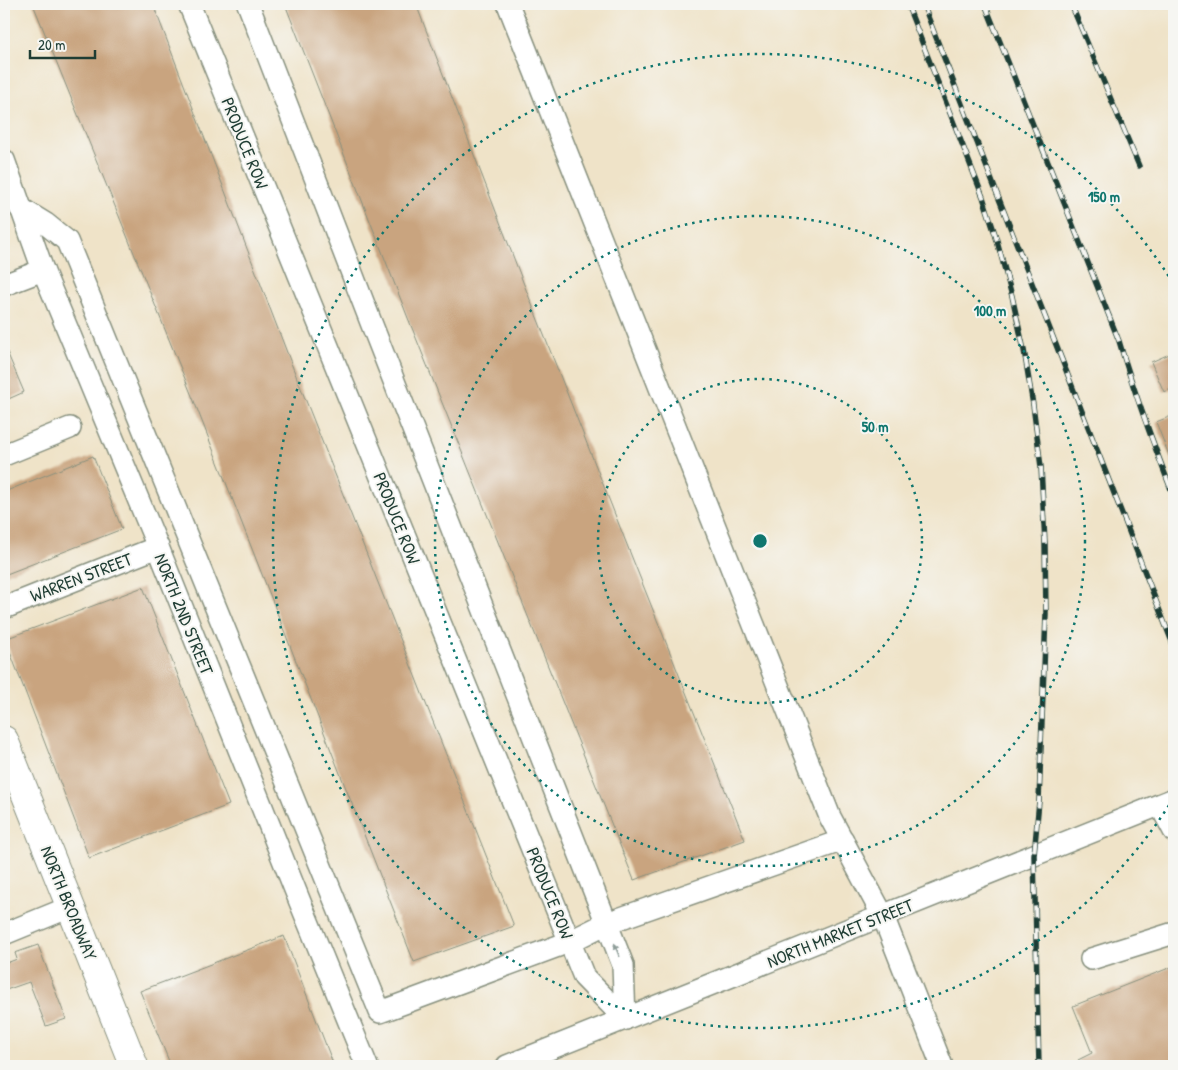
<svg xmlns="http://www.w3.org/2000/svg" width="1178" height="1070" font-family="'Patrick Hand',sans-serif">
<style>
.building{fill:#c9a47f}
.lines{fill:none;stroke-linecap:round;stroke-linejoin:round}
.minor-casing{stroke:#87907e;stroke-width:24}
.major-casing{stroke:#87907e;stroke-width:30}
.minor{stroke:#fff;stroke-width:21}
.major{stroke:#fff;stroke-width:28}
.rail-casing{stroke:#1f3d34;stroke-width:5.5}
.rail{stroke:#f6f6f2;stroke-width:4;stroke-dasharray:11;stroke-linecap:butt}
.oneway{fill:#8f9e9a}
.ring{fill:none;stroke:#0f766e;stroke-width:2.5;stroke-dasharray:2.5 5}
.labels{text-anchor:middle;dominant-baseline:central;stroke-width:4;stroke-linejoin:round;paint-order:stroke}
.street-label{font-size:18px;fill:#1f3d34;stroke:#f6f6f2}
.centre{fill:#0f766e;stroke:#f6f6f2;stroke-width:2.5}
.ring-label{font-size:15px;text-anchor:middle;font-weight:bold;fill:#0f766e;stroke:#f6f6f2;stroke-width:4;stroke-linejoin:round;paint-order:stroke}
</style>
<rect width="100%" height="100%" fill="#f6f6f2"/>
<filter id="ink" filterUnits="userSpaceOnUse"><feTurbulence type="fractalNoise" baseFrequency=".02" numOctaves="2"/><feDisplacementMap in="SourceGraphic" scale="10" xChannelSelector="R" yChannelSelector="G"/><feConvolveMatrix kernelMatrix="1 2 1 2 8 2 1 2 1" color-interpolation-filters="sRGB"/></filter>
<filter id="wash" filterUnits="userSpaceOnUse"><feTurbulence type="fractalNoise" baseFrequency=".0096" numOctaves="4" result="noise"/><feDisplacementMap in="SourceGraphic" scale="20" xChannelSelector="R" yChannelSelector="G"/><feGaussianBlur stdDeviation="1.12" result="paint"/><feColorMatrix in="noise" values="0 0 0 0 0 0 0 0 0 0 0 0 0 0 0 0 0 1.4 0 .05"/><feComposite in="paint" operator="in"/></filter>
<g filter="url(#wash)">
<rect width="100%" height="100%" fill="#efe3c8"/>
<g id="blocks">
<!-- building -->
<g class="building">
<polygon points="33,4 153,4 291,363 514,926 414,962 194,401"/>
<polygon points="285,4 416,4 523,282 633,560 745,840 634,880 408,318"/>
<polygon points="4,345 24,392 4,401"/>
<polygon points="1174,352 1174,388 1164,392 1151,362"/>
<polygon points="1174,415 1174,468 1156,422"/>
<polygon points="93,456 122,529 4,575 4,492"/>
<polygon points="143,587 229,805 89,858 5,639"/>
<polygon points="284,936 334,1066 171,1066 140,991"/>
<polygon points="38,945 66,1019 46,1026 29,982 6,990 4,984 4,964 17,959 15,953"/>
<polygon points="1174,966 1174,1066 1080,1066 1078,1060 1092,1053 1073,1006"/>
</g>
</g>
</g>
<g filter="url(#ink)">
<use href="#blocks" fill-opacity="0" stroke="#87907e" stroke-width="1"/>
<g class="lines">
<defs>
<g id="minor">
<polyline points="189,4 584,977 625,1019"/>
<polyline points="248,4 372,325 623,965 625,1019"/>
<polyline points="508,4 830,817 883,916 942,1066"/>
<polyline points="4,160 43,270 158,547 300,902 367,1066"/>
<polyline points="20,208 46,224 67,241 380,1012 569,942 607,923 843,840"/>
<polyline points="4,285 43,270"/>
<polyline points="4,455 70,428"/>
<polyline points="4,608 158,547"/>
<polyline points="1160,805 1174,831"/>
<polyline points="4,934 70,907"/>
<polyline points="1091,959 1174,933"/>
<polyline points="507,1066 1174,799"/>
</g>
<polyline id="major" points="4,740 134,1066"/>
</defs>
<!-- minor casing -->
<use href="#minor" class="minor-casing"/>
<!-- major casing -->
<use href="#major" class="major-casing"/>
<!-- minor -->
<use href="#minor" class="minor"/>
<!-- major -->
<use href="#major" class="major"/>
<defs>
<g id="rail">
<polyline points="907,4 983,197 996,237 1012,296 1024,350 1033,405 1041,467 1045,543 1046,614 1039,801 1034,855 1039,1066"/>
<polyline points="923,4 1174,647"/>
<path d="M985,4l134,337c16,54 35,105 55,156"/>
<polyline points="1071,4 1139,166"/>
</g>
</defs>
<!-- rail casing -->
<use href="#rail" class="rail-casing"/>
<!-- rail -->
<use href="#rail" class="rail"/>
</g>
<!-- one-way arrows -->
<defs><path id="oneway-solid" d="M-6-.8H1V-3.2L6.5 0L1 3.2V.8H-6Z" transform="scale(1.25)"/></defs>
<use class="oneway" href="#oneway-solid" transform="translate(617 950) rotate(-111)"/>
</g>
<!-- distance rings -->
<g class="ring">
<circle cx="760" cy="541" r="162"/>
<circle cx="760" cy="541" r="325"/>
<path d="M1173 799A487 487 0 1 1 1173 283"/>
</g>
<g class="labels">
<!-- street labels -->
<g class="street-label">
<text transform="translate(245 143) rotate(68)">PRODUCE ROW</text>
<text transform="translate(397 518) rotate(68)">PRODUCE ROW</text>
<text transform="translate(81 577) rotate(-21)">WARREN STREET</text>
<text transform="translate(184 614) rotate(68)">NORTH 2ND STREET</text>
<text transform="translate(550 893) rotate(68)">PRODUCE ROW</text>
<text transform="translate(69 903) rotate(68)">NORTH BROADWAY</text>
<text transform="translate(840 933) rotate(-22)">NORTH MARKET STREET</text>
</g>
</g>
<circle cx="760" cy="541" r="8" class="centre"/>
<g class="ring-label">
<text x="1104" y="202">150 m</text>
<text x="990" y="316">100 m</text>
<text x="875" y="432">50 m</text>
</g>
<!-- margin -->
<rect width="1178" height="1070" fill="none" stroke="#f6f6f2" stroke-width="20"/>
<!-- scale -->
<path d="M30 50v8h65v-8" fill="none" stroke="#1f3d34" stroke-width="2.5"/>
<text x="38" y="50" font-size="15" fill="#1f3d34" stroke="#f6f6f2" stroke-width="4" paint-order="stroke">20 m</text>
</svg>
